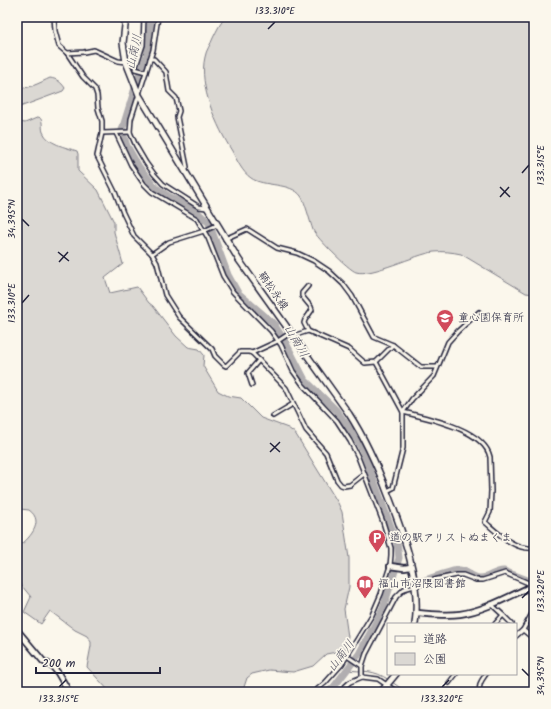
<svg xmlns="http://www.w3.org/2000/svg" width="551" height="709" font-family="Kalam,'Klee One',sans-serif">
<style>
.green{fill:#dbd8d3;stroke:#7e7d87}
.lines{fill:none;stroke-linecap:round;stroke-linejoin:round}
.stream{stroke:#787681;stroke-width:1}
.river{stroke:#b1aeb0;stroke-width:7}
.street-casing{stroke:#22223b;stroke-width:6}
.secondary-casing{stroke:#22223b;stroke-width:8}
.primary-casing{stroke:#22223b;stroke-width:8}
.street{stroke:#fbf7ec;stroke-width:3}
.secondary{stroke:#fbf7ec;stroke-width:4.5}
.primary{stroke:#fbf7ec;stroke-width:5}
.ticks{fill:none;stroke:#22223b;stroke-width:1.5}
.labels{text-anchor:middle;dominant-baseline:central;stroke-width:3.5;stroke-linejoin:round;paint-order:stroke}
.street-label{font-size:11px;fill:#22223b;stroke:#fbf7ec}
.poi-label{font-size:11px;fill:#22223b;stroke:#fbf7ec;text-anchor:start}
.water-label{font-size:12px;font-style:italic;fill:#545364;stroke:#fbf7ec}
.neatline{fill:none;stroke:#22223b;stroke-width:1.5}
.ticks-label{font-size:10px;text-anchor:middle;fill:#22223b}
</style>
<rect width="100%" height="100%" fill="#fbf7ec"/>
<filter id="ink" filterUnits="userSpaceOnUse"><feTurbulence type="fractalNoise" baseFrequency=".025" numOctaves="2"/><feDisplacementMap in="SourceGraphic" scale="8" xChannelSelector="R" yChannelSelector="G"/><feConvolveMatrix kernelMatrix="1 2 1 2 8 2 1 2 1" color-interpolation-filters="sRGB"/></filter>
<g filter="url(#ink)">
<!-- green -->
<g class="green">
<path d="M226,17h40l23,3 10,-3h235v277l-8,-1 -65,-39c-9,-2 -18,-3 -27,-2 -18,2 -63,25 -78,20 -7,-2 -40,-35 -43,-42 -3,-8 -8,-29 -12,-34 -10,-14 -38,-9 -50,-18 -9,-6 -14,-18 -19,-27 -15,-24 -34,-65 -27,-94 1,-7 6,-13 8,-19 4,-8 7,-15 13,-21z"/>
<path d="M50,78c7,1 11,4 15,10l-2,3 -46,17v-21c9,4 24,-5 33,-9z"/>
<path d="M39,117c5,4 2,9 4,15 5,12 22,15 34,19l1,3v17l20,19 16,32v10l9,32 -18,14 5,15 27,-6 12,16 4,3 23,30 12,11 11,2 5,6 -1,11 15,25 10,5 13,2 20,20 27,10 7,5 43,70 4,9 7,46v29l-5,22 4,28 -3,12 -3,2 -16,3 -13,12 -20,6 -24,-2 -17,4 -5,4 -4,12 -3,2h-130l-23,-25 4,-21v-4l-4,-6 -12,-6 -25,-19 -9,13 -17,-12 7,-15 -14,-17v-32c11,-8 29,-26 12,-38l-9,-1 -3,4v-395l2,4 6,1z"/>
</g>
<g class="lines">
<!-- stream -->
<g class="stream">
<path d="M346,670c18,2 27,-1 43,10"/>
<polyline points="392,682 406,692"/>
</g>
<!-- river -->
<g class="river">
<polyline points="151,17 147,55 138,78 122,130 127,146 139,167 156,188 171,198 195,210 209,223 228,275 238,293 274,324 286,343 305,380 336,410 356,438 362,449 397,543 399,558 383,609 359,654 333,688 327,692"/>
<path d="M422,581c6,-2 33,-12 38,-11 8,1 12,8 21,8 8,0 15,-8 23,-7l26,10 4,-1"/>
</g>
<defs>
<g id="street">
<polyline points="54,17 55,31 59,46 67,53 83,77 95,89 97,95 98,108 102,121 102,133 97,156 115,192 123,213 134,236 152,254 157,263 165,295 179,317 212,349 215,356 224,365 226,366 240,352 249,352 252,353 278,341 290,333"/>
<polyline points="144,17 143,45 135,69 146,72"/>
<polyline points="158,17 153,50 131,119 130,132 136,146 146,163 154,174 163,184 199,207 207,208"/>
<polyline points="67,53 84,52 94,50 118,61 126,62"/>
<polyline points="150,59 154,59 166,72 169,91 176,98 179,111 177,117 187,167 185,171"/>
<polyline points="102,133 130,132"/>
<polyline points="116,133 131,165 144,184 152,192 197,219 208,238 223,276 233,292 271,331 281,345 293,371 303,385 337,421 350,441 358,457 383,522 391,548 391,555 390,566 381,594 372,615 342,664 325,683 314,692"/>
<polyline points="225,239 247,229 277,248 297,253 314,261 329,271 343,284 352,296 374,337 393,345 421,367 437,367"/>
<polyline points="152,254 169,242 204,231 217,225"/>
<path d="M479,312l-21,19 -10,11 -14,34 -22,23 -9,13c24,6 81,17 87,45l1,34 -1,21 -5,10c14,12 29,28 49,26"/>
<polyline points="308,331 304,323 305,320 312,310 311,307 302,296 302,293 308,286"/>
<polyline points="293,336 308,331 349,349 365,363 376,362 393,345"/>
<polyline points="252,353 286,388 306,430 326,453 337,480 341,485 344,486 350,485 364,474"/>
<polyline points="376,362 403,412 403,448 393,488 387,491"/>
<polyline points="252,385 248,373 259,360"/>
<polyline points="273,416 293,404"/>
<polyline points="491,604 503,615"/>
<polyline points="495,624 503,615 512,624"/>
<polyline points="523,630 534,639"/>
<polyline points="516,636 523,630 534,610"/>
<polyline points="347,656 362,666"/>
<polyline points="362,677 378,679 397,692"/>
<polyline points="449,683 456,674"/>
<polyline points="260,692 275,691 277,692"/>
<polyline points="339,692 350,682 362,677 362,666 366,654 396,597 404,589 438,579 457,575 463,575 476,580 483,580 505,573 533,585"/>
<path d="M480,692c-2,-8 2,-12 6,-18"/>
</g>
<g id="secondary">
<polyline points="390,566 404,568 411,567"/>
<path d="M417,613c14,1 29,3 43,1 24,-3 52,-19 74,-29"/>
<polyline points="17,630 43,661 53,667 58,673 69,692"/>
</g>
<g id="primary">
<path d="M126,17l-3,26 3,19 13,33 100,165 110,154c17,26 29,54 40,83 15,39 32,84 26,127"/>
<polyline points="381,692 396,674"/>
</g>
</defs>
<!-- street casing -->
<use href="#street" class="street-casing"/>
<!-- secondary casing -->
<use href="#secondary" class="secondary-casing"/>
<!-- primary casing -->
<use href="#primary" class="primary-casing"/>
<!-- street -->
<use href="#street" class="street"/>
<!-- secondary -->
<use href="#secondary" class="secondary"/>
<!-- primary -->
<use href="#primary" class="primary"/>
</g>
</g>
<!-- ticks -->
<path class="ticks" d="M268,29l7,-7M522,173l7,-8M500,187l10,10M500,197l9,-10M22,219l7,7M58,252l11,9M59,262l9,-10M22,303l7,-8M270,443l10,9M270,452l10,-10M522,598l7,-7M522,669l7,7M59,687l7,-7M442,687l7,-7"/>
<!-- icons -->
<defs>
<symbol id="school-pin" viewBox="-11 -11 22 30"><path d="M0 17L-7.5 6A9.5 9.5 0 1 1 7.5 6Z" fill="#d1495b" stroke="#fbf7ec"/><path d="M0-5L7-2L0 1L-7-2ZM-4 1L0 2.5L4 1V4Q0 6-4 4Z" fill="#fff"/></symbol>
<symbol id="parking-pin" viewBox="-11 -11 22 30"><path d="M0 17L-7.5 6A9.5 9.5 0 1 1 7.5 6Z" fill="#d1495b" stroke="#fbf7ec"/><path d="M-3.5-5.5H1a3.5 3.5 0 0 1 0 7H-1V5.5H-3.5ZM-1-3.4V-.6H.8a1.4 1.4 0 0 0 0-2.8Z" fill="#fff"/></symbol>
<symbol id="library-pin" viewBox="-11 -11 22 30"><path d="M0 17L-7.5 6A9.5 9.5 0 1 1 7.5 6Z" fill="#d1495b" stroke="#fbf7ec"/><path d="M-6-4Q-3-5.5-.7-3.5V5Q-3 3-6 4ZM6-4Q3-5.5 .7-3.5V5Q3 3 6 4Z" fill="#fff"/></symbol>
</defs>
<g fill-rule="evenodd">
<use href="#school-pin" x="435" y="308" width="20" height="27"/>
<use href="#parking-pin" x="367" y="528" width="20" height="27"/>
<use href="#library-pin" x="355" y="574" width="20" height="27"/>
</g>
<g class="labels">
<!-- street labels -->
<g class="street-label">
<text transform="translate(273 291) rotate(55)">鞆松永線</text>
</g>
<!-- poi labels -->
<g class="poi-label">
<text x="458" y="318">童心園保育所</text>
<text x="390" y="538">道の駅アリストぬまくま</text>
<text x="378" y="584">福山市沼隈図書館</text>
</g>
<!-- water labels -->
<g class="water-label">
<text transform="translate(134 52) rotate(-78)">山南川</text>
<text transform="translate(296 341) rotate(60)">山南川</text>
<text transform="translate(341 656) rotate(-53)">山南川</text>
</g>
</g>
<!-- margin -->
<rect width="551" height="709" fill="none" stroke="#fbf7ec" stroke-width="44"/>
<!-- legend -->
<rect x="387" y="623" width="130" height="52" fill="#fbf7ec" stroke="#a4a2a5"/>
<rect x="395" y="636" width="20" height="6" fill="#fbf7ec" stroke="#a4a2a5"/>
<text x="423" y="643" font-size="12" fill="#22223b">道路</text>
<rect x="395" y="653" width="20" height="12" fill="#dbd8d3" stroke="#a4a2a5"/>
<text x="423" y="663" font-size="12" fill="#22223b">公園</text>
<!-- scale -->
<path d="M36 667v6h124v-6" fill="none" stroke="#22223b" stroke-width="2"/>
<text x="42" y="667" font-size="12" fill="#22223b" stroke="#fbf7ec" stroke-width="3" paint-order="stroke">200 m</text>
<rect x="22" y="22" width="507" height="665" class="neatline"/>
<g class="ticks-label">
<text x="275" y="14">133.310°E</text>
<text transform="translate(540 165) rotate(-90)" y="4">133.315°E</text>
<text transform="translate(11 219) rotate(-90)" y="4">34.395°N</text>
<text transform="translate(11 303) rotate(-90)" y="4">133.310°E</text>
<text transform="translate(540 591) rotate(-90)" y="4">133.320°E</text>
<text transform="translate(540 676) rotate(-90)" y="4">34.395°N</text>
<text x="59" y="702">133.315°E</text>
<text x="442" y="702">133.320°E</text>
</g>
</svg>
